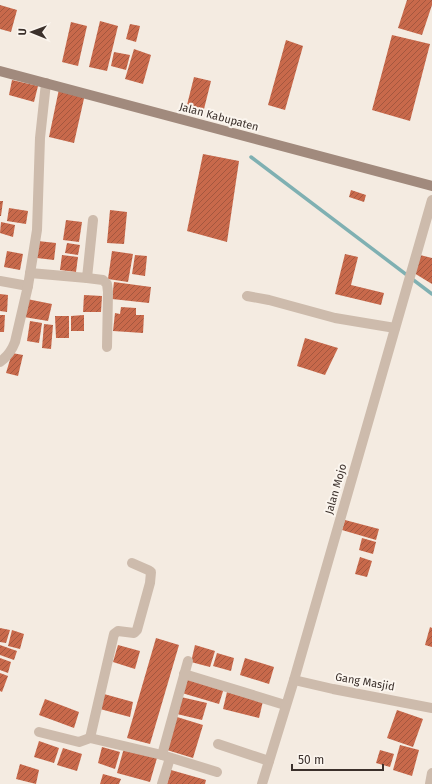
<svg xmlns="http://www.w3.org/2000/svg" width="432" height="784" font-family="'Fira Sans',sans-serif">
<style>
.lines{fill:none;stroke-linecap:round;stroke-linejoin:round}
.stream{stroke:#7fb0b2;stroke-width:3.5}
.building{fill:url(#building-hatch)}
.minor{stroke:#cdbbac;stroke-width:10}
.tertiary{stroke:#cdbbac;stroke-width:10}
.secondary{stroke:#a18a7d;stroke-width:10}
.labels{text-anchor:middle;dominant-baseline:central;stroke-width:4;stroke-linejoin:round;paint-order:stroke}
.street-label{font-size:11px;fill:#3b302b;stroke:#fbf5ee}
</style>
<defs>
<pattern id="building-hatch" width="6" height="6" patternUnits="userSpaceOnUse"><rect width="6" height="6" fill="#c8694b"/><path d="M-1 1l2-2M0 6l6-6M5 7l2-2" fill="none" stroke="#a4573f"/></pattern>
</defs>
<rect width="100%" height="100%" fill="#f4ebe1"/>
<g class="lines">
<!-- stream -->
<polyline class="stream" points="251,157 432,294"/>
</g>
<!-- building -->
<g class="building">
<polygon points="407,0 432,0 432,5 422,35 398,28"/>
<polygon points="0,5 17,10 11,32 0,29"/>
<polygon points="100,21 118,26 107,71 89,67"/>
<polygon points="71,22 87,26 78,66 62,62"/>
<polygon points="130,24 140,26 136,42 126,39"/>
<polygon points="392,35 430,44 410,121 372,110"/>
<polygon points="286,40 303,46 285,110 268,105"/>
<polygon points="134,49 151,55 143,84 125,79"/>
<polygon points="114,52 130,55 126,70 111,66"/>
<polygon points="194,77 211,81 204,109 187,105"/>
<polygon points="12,80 38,86 34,102 9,95"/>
<polygon points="59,89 85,94 74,143 49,137"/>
<polygon points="203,154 239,161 227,242 187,231"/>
<polygon points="351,190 366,195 364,202 349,197"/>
<polygon points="0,201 3,201 1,216 0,216"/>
<polygon points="9,208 28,211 26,224 7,221"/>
<polygon points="110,210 127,212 124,244 107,243"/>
<polygon points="66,220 82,222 79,242 63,240"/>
<polygon points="1,222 15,225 13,237 0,233"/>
<polygon points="38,241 56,243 54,260 37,258"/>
<polygon points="67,243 80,245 78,255 65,253"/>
<polygon points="7,251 23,254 20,270 4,267"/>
<polygon points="112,251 133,254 128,282 108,279"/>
<polygon points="345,254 358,257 351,285 384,293 381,305 335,294"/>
<polygon points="62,255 78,257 76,272 60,270"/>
<polygon points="135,255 147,256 145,276 132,274"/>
<polygon points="420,255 432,258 432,284 414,273"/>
<polygon points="114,282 151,287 149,303 112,299"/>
<polygon points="0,294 8,295 7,312 0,311"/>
<polygon points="84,295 102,296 101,312 83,312"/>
<polygon points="27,299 52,304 48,321 24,317"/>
<polygon points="121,307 136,308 136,315 144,315 143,333 113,331 115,313 120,314"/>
<polygon points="0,315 5,315 4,332 0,332"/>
<polygon points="84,315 84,331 71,331 71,316"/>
<polygon points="55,316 69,316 69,338 56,338"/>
<polygon points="30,321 42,323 39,343 27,341"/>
<polygon points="44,324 53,325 51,349 42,348"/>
<polygon points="305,338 338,348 325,375 297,366"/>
<polygon points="12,353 23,355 18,376 6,373"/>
<polygon points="345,520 379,529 376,540 342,530"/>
<polygon points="362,538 376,542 373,554 359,550"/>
<polygon points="360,557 372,561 367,577 355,574"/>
<polygon points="430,627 432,628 432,647 425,645"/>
<polygon points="0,628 10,630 6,643 0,642"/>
<polygon points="12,630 24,634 20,649 8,646"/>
<polygon points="156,638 179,645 150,744 127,738"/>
<polygon points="0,645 17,651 14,660 0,655"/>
<polygon points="118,645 140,651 135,669 113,662"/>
<polygon points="195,645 215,651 210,667 191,662"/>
<polygon points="217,653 234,658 231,671 213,666"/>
<polygon points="0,658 11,662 8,673 0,670"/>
<polygon points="245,658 274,667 269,684 240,675"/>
<polygon points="0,673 8,676 2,692 0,691"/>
<polygon points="187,677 224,688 219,704 182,693"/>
<polygon points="227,692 263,701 259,718 223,709"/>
<polygon points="104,694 133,702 130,717 100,709"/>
<polygon points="181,697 207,703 202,720 177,714"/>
<polygon points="45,699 79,712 74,728 39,715"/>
<polygon points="397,710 423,719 413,747 387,738"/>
<polygon points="177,717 203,725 193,758 167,750"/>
<polygon points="39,741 59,748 54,763 34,757"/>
<polygon points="400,745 419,750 412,776 393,770"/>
<polygon points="102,747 120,752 115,769 98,763"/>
<polygon points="63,748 82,754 77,771 57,765"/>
<polygon points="124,748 157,758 150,782 117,773"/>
<polygon points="380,750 394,754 390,767 376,763"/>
<polygon points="20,764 39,770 36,784 16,779"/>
<polygon points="171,770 206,780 205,784 167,784"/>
<polygon points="103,774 121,779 119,784 100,784"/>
</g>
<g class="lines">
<!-- minor -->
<g class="minor">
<polyline points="30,273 87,278 93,220"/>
<polyline points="87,278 103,280 107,284 108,292 107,347"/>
<polyline points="0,281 28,286"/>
<polyline points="247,296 269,300 335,318 395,328"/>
<path d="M0,362c7,-5 12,-12 15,-20l13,-56 9,-56 3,-92 6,-55"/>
<polyline points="184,674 285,705"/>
<polyline points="294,680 333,689 432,708"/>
<polyline points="39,732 79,742 90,738 162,755 217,772"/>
<polyline points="90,738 114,634 118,631 134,633 137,630 150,583 151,572 148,570 132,563"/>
<polyline points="218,744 269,761"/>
<polyline points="162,755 188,661"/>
<polyline points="162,784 170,758"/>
<polyline points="430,784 432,773"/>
</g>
<!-- tertiary -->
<polyline class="tertiary" points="262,784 294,680 432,200"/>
<!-- secondary -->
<polyline class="secondary" points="0,71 432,186"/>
</g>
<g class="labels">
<!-- street labels -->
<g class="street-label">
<text transform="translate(219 117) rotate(15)">Jalan Kabupaten</text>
<text transform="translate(336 489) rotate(-74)">Jalan Mojo</text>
<text transform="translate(365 682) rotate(10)">Gang Masjid</text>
</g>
</g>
<!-- north arrow -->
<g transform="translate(32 32) rotate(271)" stroke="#fbf5ee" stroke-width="3" paint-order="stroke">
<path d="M0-3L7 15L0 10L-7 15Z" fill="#3b302b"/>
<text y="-6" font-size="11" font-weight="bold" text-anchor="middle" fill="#3b302b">U</text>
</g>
<!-- scale -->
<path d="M292 764v6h91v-6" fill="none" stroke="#3b302b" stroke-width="2"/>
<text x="298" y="764" font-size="12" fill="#3b302b" stroke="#fbf5ee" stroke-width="3" paint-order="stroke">50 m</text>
</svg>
